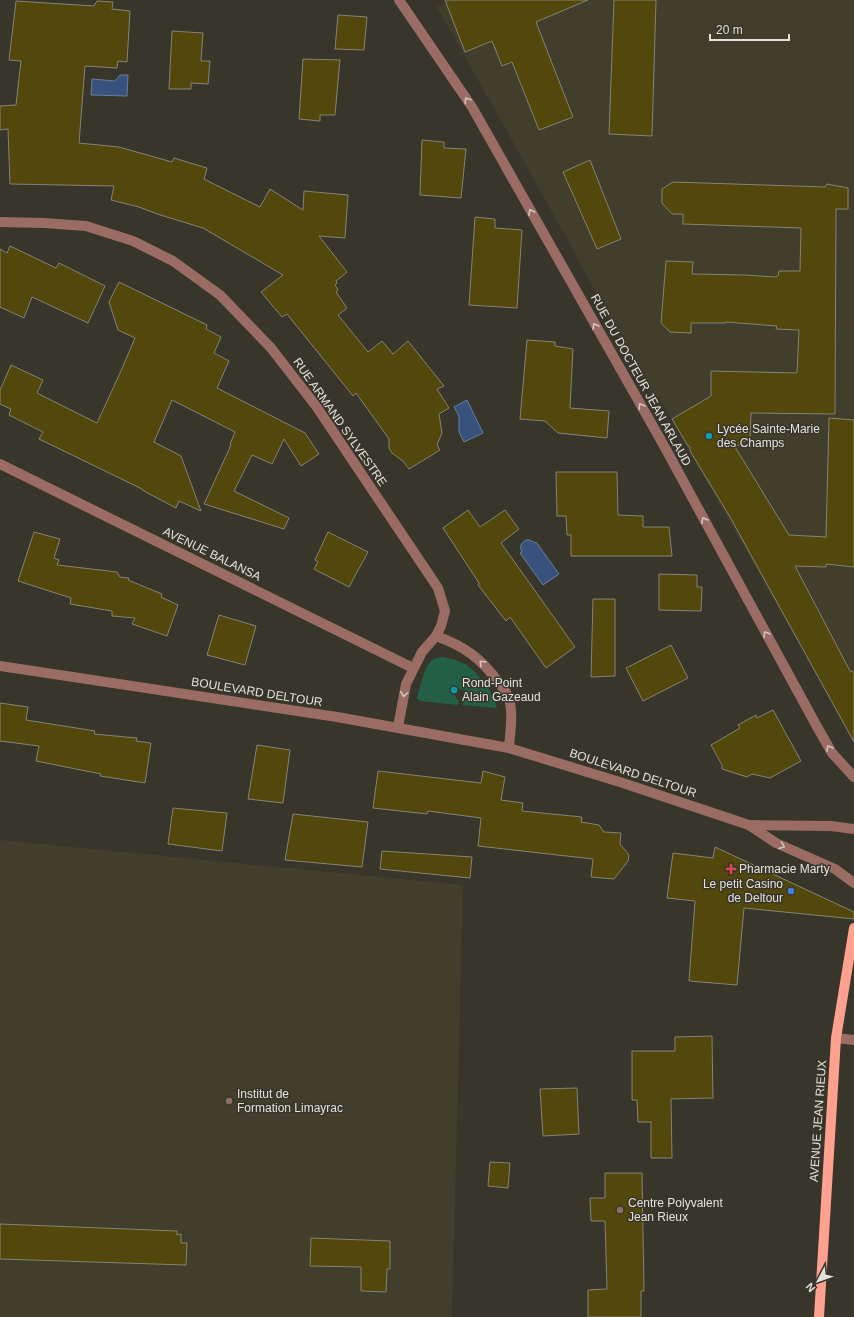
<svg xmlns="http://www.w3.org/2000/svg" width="854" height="1317" font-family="Helvetica,sans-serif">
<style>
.built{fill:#413e2c}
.green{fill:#235f44}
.water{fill:#37527c;stroke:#6b7d98}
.building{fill:#53480b;stroke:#858276}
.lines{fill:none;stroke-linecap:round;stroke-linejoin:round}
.minor{stroke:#9b6c63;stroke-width:10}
.major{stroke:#ffa18e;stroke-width:10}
.oneway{stroke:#d1c4bc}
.culture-dot{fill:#0f9aa8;stroke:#38362b;stroke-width:1.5}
.health-dot{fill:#e0444e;stroke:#38362b;stroke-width:1.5}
.shop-dot{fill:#3f7fe0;stroke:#38362b;stroke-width:1.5}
.education-dot{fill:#8d6e63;stroke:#38362b;stroke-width:1.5}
.labels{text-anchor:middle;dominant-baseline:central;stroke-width:3;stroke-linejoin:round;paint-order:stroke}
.street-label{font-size:12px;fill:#e3e1da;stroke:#38362b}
.poi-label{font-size:12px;fill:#e3e1da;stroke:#38362b;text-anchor:start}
</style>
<rect width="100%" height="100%" fill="#38362b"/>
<!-- built -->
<g class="built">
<polygon points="455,0 854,0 854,715 843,722 659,397 654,400 556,219 437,7"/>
<polygon points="0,840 463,885 452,1317 0,1317"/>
</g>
<!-- green -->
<path class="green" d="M444,657c7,2 14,3 21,7 12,7 30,30 32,44l-34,-3v-3l5,-3c1,-7 -1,-10 -8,-10l-5,5 1,4 3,3 -1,4 -38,-4 -3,-3c3,-10 7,-31 14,-37 4,-3 8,-4 13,-4z"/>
<!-- water -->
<g class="water">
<polygon points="120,75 128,75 127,96 91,95 92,79 115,81"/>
<polygon points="467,400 483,433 464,442 459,432 459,416 454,407"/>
<path d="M526,540h4l5,3 1,-1 23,32 -16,11 -23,-32 2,-1c-3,-6 -1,-9 4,-12z"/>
</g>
<!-- building -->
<g class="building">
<polygon points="445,0 588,0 536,22 573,117 539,130 512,62 502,66 492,41 465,52"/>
<polygon points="614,0 656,0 652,136 609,134"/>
<polygon points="16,1 94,6 97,1 113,2 112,9 130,11 127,62 118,61 117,68 85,66 79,143 119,147 172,162 174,158 207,168 204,179 260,207 270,189 303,210 304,191 348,195 345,238 319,236 347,272 336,281 337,283 335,285 338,290 336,292 347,308 338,315 368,352 382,341 393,354 408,341 444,386 437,389 449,408 439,414 442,433 437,445 440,450 409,469 403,461 392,453 389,448 389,439 356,393 353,396 287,314 282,317 261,292 283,275 203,228 157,214 139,207 111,200 114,186 10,184 8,129 0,130 0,106 16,105 21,61 9,60"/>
<polygon points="338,15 367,17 364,50 335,49"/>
<polygon points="172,31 203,33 201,61 210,61 208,84 191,83 191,89 169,89"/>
<polygon points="303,59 340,60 335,115 320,115 320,121 299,119"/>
<polygon points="422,140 444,142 444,148 466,149 461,198 420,195"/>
<polygon points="590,160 621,239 597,249 563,172"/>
<polygon points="673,182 825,187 827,184 848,188 848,209 836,209 835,414 751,413 750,438 735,447 789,535 826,537 829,418 854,420 854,567 826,564 826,567 795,566 850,671 854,672 854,742 730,517 690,451 690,447 688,446 672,419 711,396 711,371 797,373 799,330 776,329 777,326 726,322 726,323 691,323 691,333 670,332 661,323 666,261 693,262 692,274 695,274 744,275 776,277 778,276 779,271 800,271 801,228 683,224 683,214 672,214 662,203 662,189"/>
<polygon points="475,217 495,219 495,228 522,230 517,308 469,305"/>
<polygon points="10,246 56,268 59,263 105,286 88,323 32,297 24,318 0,307 0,249 7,253"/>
<polygon points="119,282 207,325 206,329 221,337 214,353 229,361 217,388 305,433 319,454 301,466 284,439 272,464 252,455 234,491 289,518 284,529 204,504 231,445 230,444 235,432 172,400 154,442 181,456 201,511 179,501 176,508 142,490 142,489 39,439 43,432 9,415 11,409 0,404 0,390 11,365 43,380 37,393 97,423 120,373 135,338 118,330 109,302"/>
<polygon points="527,340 555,342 555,346 573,349 570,408 609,411 607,438 558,433 545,421 520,419"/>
<polygon points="556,472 617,472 618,515 643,516 643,527 669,527 672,556 571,556 571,535 567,535 566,516 557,516"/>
<polygon points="468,510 480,527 505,510 519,529 501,543 575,647 546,668 510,617 506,621 478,585 479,583 443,528"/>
<polygon points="34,532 60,539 54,558 59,560 57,565 117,572 120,577 129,578 128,580 162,594 161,597 178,605 167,636 132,624 135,618 112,616 112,611 70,604 71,598 18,581"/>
<polygon points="328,532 368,552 349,587 314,569 318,562 315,560"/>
<polygon points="659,574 697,575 697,587 702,587 701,611 659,610"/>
<polygon points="593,599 615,599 615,676 591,677"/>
<polygon points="219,615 256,626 245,665 207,655"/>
<polygon points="671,645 688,678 643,701 626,668"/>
<polygon points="0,703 28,707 26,720 95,731 94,734 137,738 136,741 151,743 145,783 100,776 101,774 36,761 39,746 0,741"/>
<polygon points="773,710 801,761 770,778 752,774 747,777 722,769 722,765 711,745 740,728 738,725 756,715 757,718"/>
<polygon points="257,745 290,750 283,803 248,799"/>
<polygon points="378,771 481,783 483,771 505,777 501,800 523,803 522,811 582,817 581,822 599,825 604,832 621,833 620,844 629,855 628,861 614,879 591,877 593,859 478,846 481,818 428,811 427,814 373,808"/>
<polygon points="173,808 227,813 222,851 168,844"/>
<polygon points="293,814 368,822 362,867 285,860"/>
<polygon points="715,847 854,912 854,919 744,908 737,985 689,981 695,901 667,898 673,853 713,858"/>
<polygon points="382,851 472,857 470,878 380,869"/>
<polygon points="712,1036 713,1098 671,1099 672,1158 651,1158 651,1122 638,1122 637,1100 632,1100 632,1051 675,1051 675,1037"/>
<polygon points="577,1088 579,1134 543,1136 540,1089"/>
<polygon points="490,1162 510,1163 508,1188 488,1186"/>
<polygon points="605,1173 642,1173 644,1291 641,1291 641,1317 588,1317 588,1290 607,1289 605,1221 591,1221 590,1198 605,1198"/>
<polygon points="0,1224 177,1231 177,1235 181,1234 181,1243 187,1243 186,1265 0,1259"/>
<polygon points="311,1238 390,1241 390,1269 387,1269 386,1292 361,1291 361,1267 310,1266"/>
</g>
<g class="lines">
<!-- minor -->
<g class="minor">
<polyline points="399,0 472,107 663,444 815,723 832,753 854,777"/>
<polyline points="0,222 44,223 86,226 133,241 173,261 220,295 271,348 316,406 438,588 445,611 441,626 436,636 422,652 406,684 398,727"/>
<polyline points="0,464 413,668"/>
<path d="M436,636c28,10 45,22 63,47 3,4 7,8 9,13 6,15 2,36 1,52"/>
<polyline points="0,666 337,717 509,748 623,783 749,825 776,843 835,869 854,883"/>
<polyline points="749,825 831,826 854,829"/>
<polyline points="836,1038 854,1040"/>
</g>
<!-- major -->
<polyline class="major" points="819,1317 836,1038 854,928"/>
</g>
<!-- one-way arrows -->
<defs><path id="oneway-chevron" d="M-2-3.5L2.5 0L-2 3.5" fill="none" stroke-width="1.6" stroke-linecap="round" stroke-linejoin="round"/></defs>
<g class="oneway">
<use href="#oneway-chevron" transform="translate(467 100) rotate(-124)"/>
<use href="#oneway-chevron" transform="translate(531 212) rotate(-120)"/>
<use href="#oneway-chevron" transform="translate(595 326) rotate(-120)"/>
<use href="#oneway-chevron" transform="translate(641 406) rotate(-120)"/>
<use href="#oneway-chevron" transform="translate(704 520) rotate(-119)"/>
<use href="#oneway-chevron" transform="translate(766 634) rotate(-119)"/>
<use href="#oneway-chevron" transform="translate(482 663) rotate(-134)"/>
<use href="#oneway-chevron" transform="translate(404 694) rotate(98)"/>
<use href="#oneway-chevron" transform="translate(829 748) rotate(-120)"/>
<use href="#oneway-chevron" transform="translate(782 846) rotate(23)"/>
</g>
<!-- markers -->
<g class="culture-dot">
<circle cx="709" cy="436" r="4"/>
<circle cx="454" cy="690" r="4"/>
</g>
<path class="health-dot" d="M729 863h4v4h4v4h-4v4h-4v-4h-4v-4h4z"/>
<circle class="shop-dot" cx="791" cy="891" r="4"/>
<g class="education-dot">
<circle cx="229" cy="1101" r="4"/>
<circle cx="620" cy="1210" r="4"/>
</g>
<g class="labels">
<!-- street labels -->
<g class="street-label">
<text transform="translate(641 380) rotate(61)">RUE DU DOCTEUR JEAN ARLAUD</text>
<text transform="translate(340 422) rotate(55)">RUE ARMAND SYLVESTRE</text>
<text transform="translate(212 554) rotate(26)">AVENUE BALANSA</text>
<text transform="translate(257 692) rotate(9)">BOULEVARD DELTOUR</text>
<text transform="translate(633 773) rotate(18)">BOULEVARD DELTOUR</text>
<text transform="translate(818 1121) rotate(-86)">AVENUE JEAN RIEUX</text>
</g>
<!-- poi labels -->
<g class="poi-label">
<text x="717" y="429">Lycée Sainte-Marie<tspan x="717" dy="14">des Champs</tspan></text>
<text x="462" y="683">Rond-Point<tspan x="462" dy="14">Alain Gazeaud</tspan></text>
<text x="739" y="869">Pharmacie Marty</text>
<text x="783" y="884" text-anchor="end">Le petit Casino<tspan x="783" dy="14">de Deltour</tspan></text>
<text x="237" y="1094">Institut de<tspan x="237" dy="14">Formation Limayrac</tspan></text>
<text x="628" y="1203">Centre Polyvalent<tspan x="628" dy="14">Jean Rieux</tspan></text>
</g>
</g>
<!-- north arrow -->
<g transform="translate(818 1281) rotate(229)" stroke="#38362b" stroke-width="3" paint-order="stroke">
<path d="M0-3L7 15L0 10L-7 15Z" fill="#e3e1da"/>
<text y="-6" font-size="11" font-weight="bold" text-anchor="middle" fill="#e3e1da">N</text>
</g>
<!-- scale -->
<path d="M710 34v6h79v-6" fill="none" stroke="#e3e1da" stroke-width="2"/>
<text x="716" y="34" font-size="12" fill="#e3e1da" stroke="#38362b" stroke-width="3" paint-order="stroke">20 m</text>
</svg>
